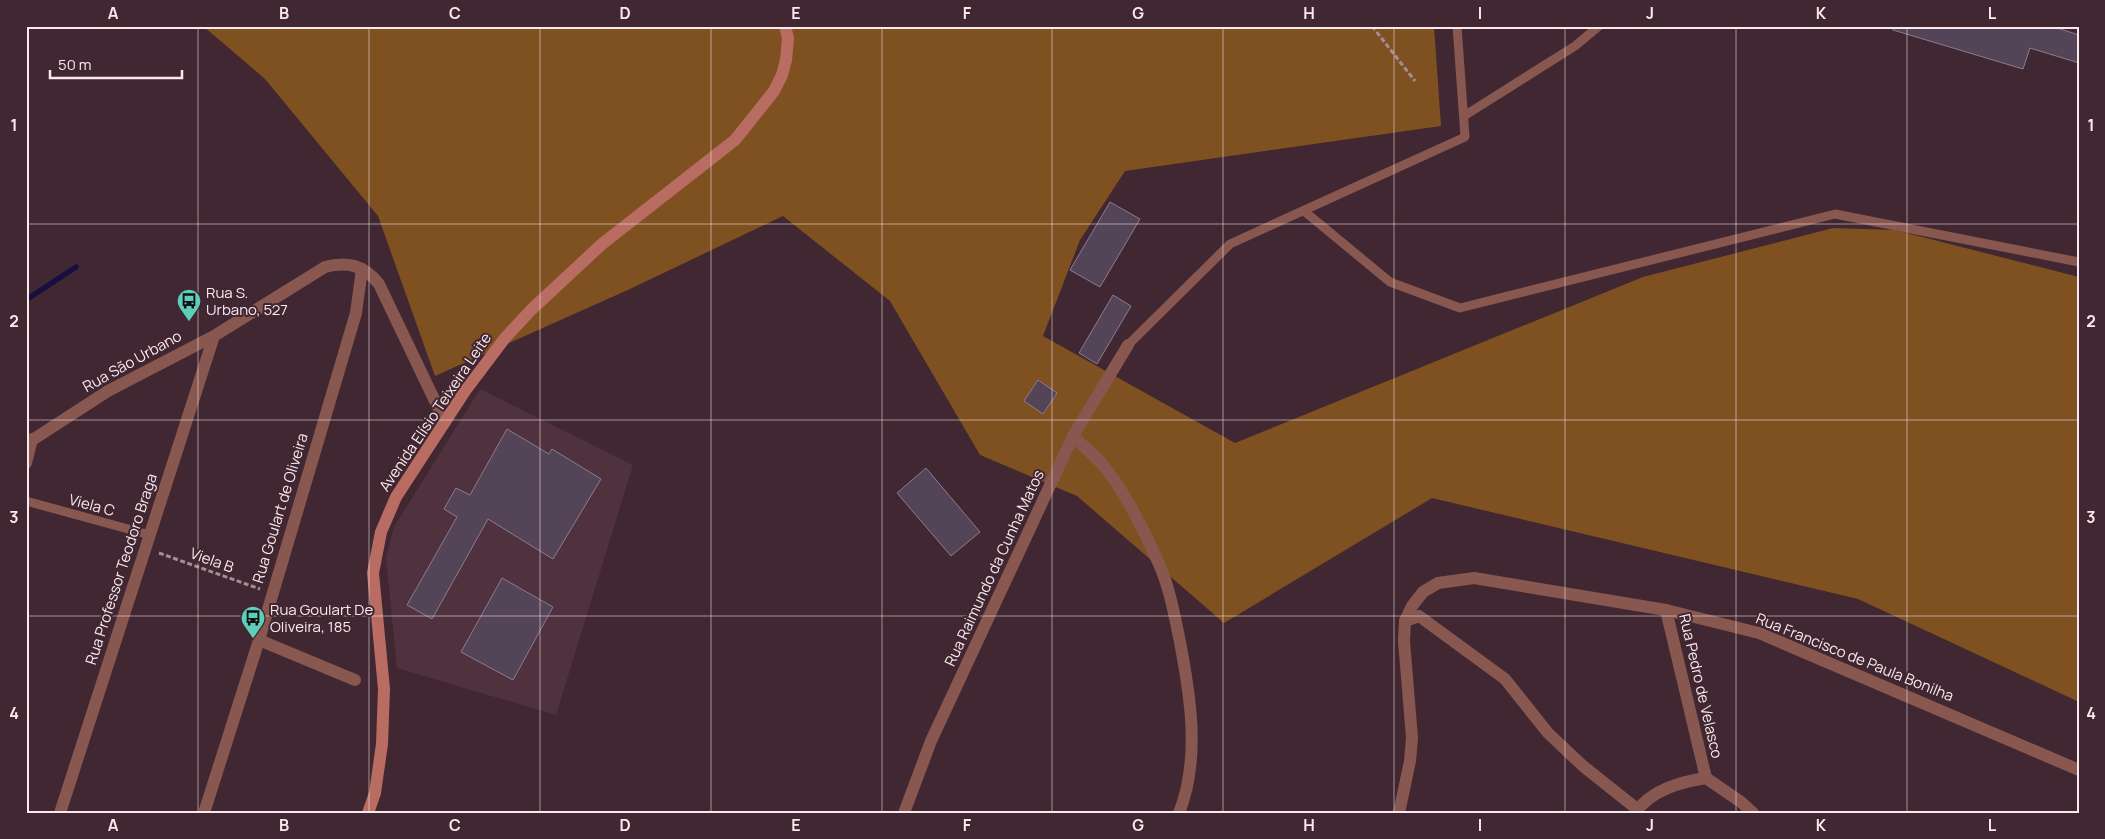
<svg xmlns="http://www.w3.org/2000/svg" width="2105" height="839" font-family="Manrope,sans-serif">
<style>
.built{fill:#50323e}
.forest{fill:#7f5121}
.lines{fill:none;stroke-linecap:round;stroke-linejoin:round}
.stream{stroke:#180f40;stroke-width:5.5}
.building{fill:#544458;stroke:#8d7b92}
.path{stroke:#a38e96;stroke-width:3;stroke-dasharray:5 2.5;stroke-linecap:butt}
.lane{stroke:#885750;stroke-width:9}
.street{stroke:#885750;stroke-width:12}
.secondary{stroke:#b96c61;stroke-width:12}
.grid{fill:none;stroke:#fae9ef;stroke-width:1;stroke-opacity:0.55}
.labels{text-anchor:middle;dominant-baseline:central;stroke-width:4;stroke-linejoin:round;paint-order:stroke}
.poi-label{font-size:15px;fill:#fae9ef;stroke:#402731;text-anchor:start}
.street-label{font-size:15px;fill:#fae9ef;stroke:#402731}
.neatline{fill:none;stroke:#fae9ef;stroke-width:2}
.grid-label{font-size:16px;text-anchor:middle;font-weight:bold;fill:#fae9ef}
</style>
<rect width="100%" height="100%" fill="#402731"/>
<!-- built -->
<polygon class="built" points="480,389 633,465 556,715 397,668 386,558 394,527"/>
<!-- forest -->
<polygon class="forest" points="203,26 1434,26 1441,126 1125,171 1080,240 1043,336 1235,443 1643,277 1833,228 1895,230 2079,277 2079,702 1858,599 1432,498 1224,623 1077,496 980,455 890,301 783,216 630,289 435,376 378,216 265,79"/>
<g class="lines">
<!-- stream -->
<polyline class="stream" points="26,300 76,267"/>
</g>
<!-- building -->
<g class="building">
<polygon points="1893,26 2051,26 2079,35 2079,63 2030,48 2023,69 1893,30"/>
<polygon points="1110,202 1140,219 1100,287 1070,270"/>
<polygon points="1113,295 1131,306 1097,364 1079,353"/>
<polygon points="1038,380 1057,393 1043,414 1024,401"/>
<polygon points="507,429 549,454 552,449 601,479 553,559 488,519 432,619 407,605 457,517 444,509 456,488 470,495"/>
<polygon points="926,468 980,532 951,556 897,493"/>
<polygon points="502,578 553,607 513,680 461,652"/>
</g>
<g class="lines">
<!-- path -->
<g class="path">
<polyline points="1372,26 1415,81"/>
<polyline points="159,553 260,589"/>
</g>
<!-- lane -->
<g class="lane">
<polyline points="1464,116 1575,46 1599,26"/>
<polyline points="1304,211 1390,282 1460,308 1835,214 2079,262"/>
<polyline points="1128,345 1230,244 1465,137 1457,26"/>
<polyline points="26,501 150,535"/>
</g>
<!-- street -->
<g class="street">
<path d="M1073,436c10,10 21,19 30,29 21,25 43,69 56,99 10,22 15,49 20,73 11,56 22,121 0,176"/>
<path d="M26,444l82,-53 106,-55 111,-69c22,-6 39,-2 54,17l66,138"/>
<polyline points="26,463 32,439"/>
<polyline points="1405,621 1419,616 1505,679 1548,733 1583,766 1637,809"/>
<polyline points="259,640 355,680"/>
<polyline points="1706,778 1741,802 1753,813"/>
<polyline points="60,813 214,336"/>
<polyline points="204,813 259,640 356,313 362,269"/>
<polyline points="904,813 931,741 1073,436 1128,345"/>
<polyline points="1399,813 1410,761 1412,738 1404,641 1405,621 1412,606 1423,592 1438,583 1474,578 1666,610 1759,633 2079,770"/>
<path d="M1635,813c16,-23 45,-31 71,-35l-40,-168"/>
</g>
<!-- secondary -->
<polyline class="secondary" points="368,813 375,793 382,744 384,689 373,573 381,532 396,497 465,391 505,338 531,310 602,244 735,140 774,91 782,75 786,60 788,38 785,26"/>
</g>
<!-- grid -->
<path class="grid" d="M198,26v787M369,26v787M540,26v787M711,26v787M882,26v787M1052,26v787M1223,26v787M1394,26v787M1565,26v787M1736,26v787M1907,26v787M26,224h2053M26,420h2053M26,616h2053"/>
<!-- icons -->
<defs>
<symbol id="bus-pin" viewBox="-11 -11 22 30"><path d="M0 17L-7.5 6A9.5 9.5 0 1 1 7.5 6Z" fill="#5cceba" stroke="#402731"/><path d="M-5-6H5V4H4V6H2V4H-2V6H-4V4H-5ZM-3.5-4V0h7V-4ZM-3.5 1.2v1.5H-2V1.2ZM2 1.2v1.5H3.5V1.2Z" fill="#111"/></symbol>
</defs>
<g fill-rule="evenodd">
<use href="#bus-pin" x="175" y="287" width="28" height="38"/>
<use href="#bus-pin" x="239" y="604" width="28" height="38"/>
</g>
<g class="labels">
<!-- poi labels -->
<g class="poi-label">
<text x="206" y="292">Rua S.<tspan x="206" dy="17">Urbano, 527</tspan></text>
<text x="270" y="609">Rua Goulart De<tspan x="270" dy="17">Oliveira, 185</tspan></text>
</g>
<!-- street labels -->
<g class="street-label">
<text transform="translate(132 361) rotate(-29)">Rua São Urbano</text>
<text transform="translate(435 412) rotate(-56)">Avenida Elísio Teixeira Leite</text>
<text transform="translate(92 505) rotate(15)">Viela C</text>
<text transform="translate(280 508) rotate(-73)">Rua Goulart de Oliveira</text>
<text transform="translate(212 560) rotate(20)">Viela B</text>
<text transform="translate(994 568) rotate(-65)">Rua Raimundo da Cunha Matos</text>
<text transform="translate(121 569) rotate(-72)">Rua Professor Teodoro Braga</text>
<text transform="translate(1855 657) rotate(22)">Rua Francisco de Paula Bonilha</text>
<text transform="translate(1701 686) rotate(77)">Rua Pedro de Velasco</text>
</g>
</g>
<!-- border -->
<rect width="2105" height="839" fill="none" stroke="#402731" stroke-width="55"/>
<!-- scale -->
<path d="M50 70v8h132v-8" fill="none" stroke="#fae9ef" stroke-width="2.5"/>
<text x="58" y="70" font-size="15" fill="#fae9ef" stroke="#402731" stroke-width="4" paint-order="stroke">50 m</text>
<rect x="28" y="28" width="2050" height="784" class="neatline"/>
<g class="grid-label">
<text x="113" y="19">A</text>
<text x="284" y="19">B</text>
<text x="455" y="19">C</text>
<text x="625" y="19">D</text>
<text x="796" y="19">E</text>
<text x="967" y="19">F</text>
<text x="1138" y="19">G</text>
<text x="1309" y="19">H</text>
<text x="1480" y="19">I</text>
<text x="1650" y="19">J</text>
<text x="1821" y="19">K</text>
<text x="1992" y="19">L</text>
<text x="14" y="131">1</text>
<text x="2091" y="131">1</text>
<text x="14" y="327">2</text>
<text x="2091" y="327">2</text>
<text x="14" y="523">3</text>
<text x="2091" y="523">3</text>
<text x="14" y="719">4</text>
<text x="2091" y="719">4</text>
<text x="113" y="831">A</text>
<text x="284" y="831">B</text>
<text x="455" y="831">C</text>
<text x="625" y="831">D</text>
<text x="796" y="831">E</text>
<text x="967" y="831">F</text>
<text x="1138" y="831">G</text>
<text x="1309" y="831">H</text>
<text x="1480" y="831">I</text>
<text x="1650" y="831">J</text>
<text x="1821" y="831">K</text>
<text x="1992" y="831">L</text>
</g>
</svg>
